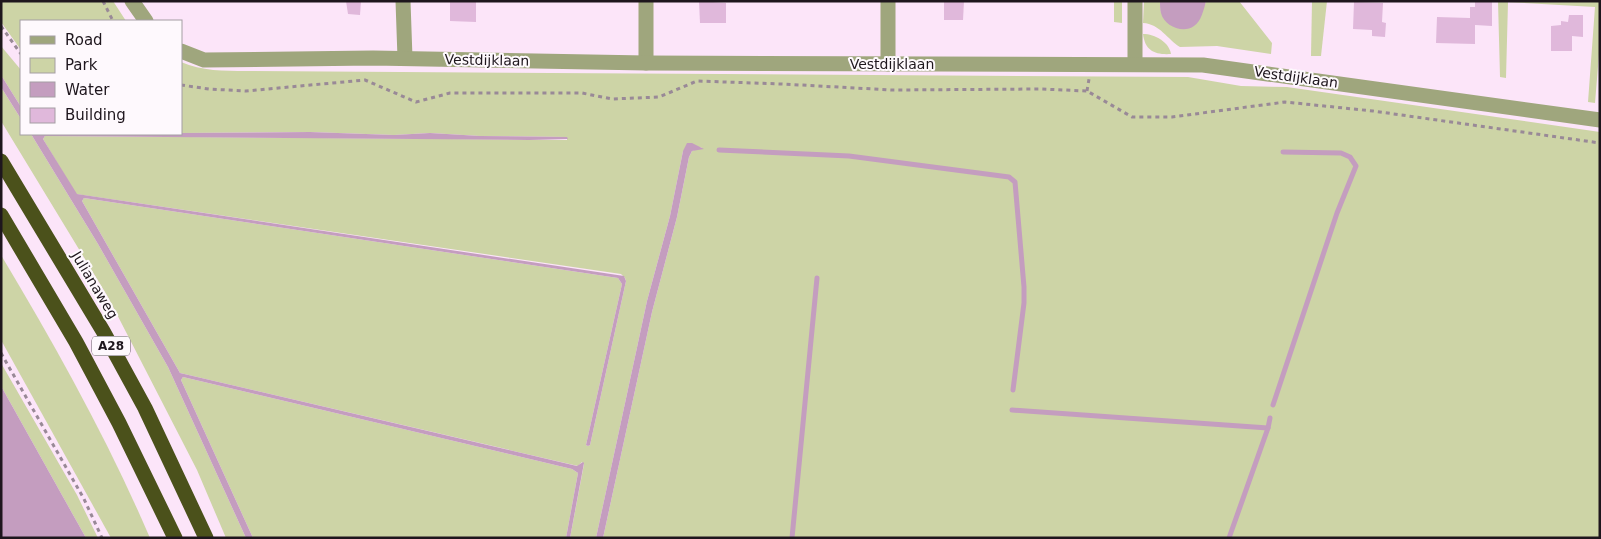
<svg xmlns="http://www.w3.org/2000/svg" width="1601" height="539" font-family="'DejaVu Sans',sans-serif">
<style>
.green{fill:#cdd4a6}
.water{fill:#c49dbf}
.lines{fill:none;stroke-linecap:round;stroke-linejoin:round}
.stream{stroke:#c49dbf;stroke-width:5}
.building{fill:#e0b8db}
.path{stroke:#998997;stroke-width:3;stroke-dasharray:4 4;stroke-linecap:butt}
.minor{stroke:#9fa67d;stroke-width:15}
.tertiary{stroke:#9fa67d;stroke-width:15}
.motorway{stroke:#4b511b;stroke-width:15}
.labels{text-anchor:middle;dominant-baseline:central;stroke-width:4;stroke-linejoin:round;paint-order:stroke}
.shield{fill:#fef9fd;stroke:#615a60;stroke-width:1}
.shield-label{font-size:12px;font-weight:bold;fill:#1e161d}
.street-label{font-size:14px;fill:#1e161d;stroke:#fef9fd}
</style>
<rect width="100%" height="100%" fill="#fce5f9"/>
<!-- green -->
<g class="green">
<polygon points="1,1 113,1 126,21 21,21 21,50 1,22"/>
<polygon points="1114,1 1122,1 1122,23 1114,22"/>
<path d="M1144,1h16l1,12 44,-9 1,-3h33l33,42 -1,11 -54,-8 -37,1c-13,-8 -20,-23 -37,-24z"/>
<polygon points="1312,1 1327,1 1321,56 1311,56"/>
<polygon points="1498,1 1600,1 1600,42 1595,103 1588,102 1595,7 1508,2 1506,78 1500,77"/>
<path d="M1143,34c12,0 26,8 28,20 -16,1 -26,-3 -28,-20z"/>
<polygon points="1,46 21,70 21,107 1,75"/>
<path d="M181,62c21,9 43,9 65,9l942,6 53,9 46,1 313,45v406h-997l49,-226 25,-95 12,-60 3,-6 10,-4h-2l-17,4 -13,65 -23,85 -51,237h-26l14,-74 -2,-2 -4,4 -398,-93 -98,-172 2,-3 534,80 4,6 -36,161 2,1 2,-1 36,-164 -1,-3 -4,-4 -545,-80 -33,-55 2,-3 522,4v-3l-87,-1 -50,-3 -36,2 -84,-3 -129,1z"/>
<polygon points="1,87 21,119 21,134 31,134 98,244 168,367 246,538 226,538 197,470 108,297 1,121"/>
<path d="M1,255c55,92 107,185 149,283h-39l-110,-198z"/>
<polygon points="1,363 77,495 98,538 86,538 1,386"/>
<polygon points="183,377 572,469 578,473 566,538 253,538 181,380"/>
</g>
<!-- water -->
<g class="water">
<path d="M1160,1h46c-2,8 -5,21 -12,25 -11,8 -30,0 -33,-13 -1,-3 -1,-8 -1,-12z"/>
<polygon points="1,75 21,107 21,119 1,87"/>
<polygon points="310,132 394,135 430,133 480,136 567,137 568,139 529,140 45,136 43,139 77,194 624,276 626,281 590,445 588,446 586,445 622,284 618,278 84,198 82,201 180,373 577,466 583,462 584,463 570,538 566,538 578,473 572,469 183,377 181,380 253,538 246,538 168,367 98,244 31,134"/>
<polygon points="687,143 692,143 704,149 692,151 689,157 677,217 652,312 603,538 596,538 647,301 670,216 683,151"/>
<polygon points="1,386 86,538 1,538"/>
</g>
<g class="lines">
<!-- stream -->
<g class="stream">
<polyline points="719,150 849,156 1009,177 1015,182 1024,287 1024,303 1013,390"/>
<polyline points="1273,405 1337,213 1356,166 1350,157 1341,153 1283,152"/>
<polyline points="1012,410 1268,428"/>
<polyline points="792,538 817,278"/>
<polyline points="1229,538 1268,428 1270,418"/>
</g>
</g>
<!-- building -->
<g class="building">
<polygon points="346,1 361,1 360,15 348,14"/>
<polygon points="450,1 476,1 476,22 450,21"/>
<polygon points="699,1 726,3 726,23 700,23"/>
<polygon points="944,1 964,1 963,20 944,20"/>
<polygon points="1475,1 1492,1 1492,26 1475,25 1475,44 1436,43 1437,17 1470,18 1470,7 1475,7"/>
<polygon points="1354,2 1383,3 1382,22 1386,23 1385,37 1372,36 1372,30 1353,29"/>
<polygon points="1569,15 1583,15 1583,37 1572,36 1572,51 1551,51 1551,26 1561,25 1561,21 1568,22"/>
</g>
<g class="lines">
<!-- path -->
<g class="path">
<polyline points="103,1 113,21"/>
<polyline points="1,26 21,54"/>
<polyline points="181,85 209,89 246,91 365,80 416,102 450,93 582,93 612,99 659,97 697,81 782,84 892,90 1040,89 1087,91 1132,117 1172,117 1285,102 1373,111 1600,143"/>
<polyline points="1087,91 1089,79"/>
<polyline points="1,353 84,499 102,538"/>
</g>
<!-- minor -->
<g class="minor">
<polyline points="403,1 405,58"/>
<polyline points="646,1 646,63"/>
<polyline points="888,64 888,1"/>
<polyline points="1135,64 1135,1"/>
</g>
<!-- tertiary -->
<g class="tertiary">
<polyline points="132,1 146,21"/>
<polyline points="181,51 204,60 373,58 646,63 1203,65 1600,120"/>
</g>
<!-- motorway -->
<g class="motorway">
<polyline points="1,161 103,331 145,408 206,538"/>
<polyline points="1,215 76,342 119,423 175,538"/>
</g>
</g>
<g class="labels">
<!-- shield labels -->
<rect class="shield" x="92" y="336.5" width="38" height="19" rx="4"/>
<g class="shield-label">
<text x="111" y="346">A28</text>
</g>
<!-- street labels -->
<g class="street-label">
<text transform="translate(487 60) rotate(1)">Vestdijklaan</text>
<text x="892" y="64">Vestdijklaan</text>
<text transform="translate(1296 77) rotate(8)">Vestdijklaan</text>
<text transform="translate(95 285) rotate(59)">Julianaweg</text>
</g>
</g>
<!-- border -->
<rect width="1601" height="539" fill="none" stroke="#1e161d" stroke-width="5"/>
<!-- legend -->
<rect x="20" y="20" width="162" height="115" fill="#fef9fd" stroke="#a49ea3"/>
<rect x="30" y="36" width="25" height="8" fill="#9fa67d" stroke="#a49ea3"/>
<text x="65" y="45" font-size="15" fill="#1e161d">Road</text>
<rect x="30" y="58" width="25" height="15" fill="#cdd4a6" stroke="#a49ea3"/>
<text x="65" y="70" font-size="15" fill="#1e161d">Park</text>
<rect x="30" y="82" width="25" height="15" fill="#c49dbf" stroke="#a49ea3"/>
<text x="65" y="95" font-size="15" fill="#1e161d">Water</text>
<rect x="30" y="108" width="25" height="15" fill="#e0b8db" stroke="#a49ea3"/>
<text x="65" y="120" font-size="15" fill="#1e161d">Building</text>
</svg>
